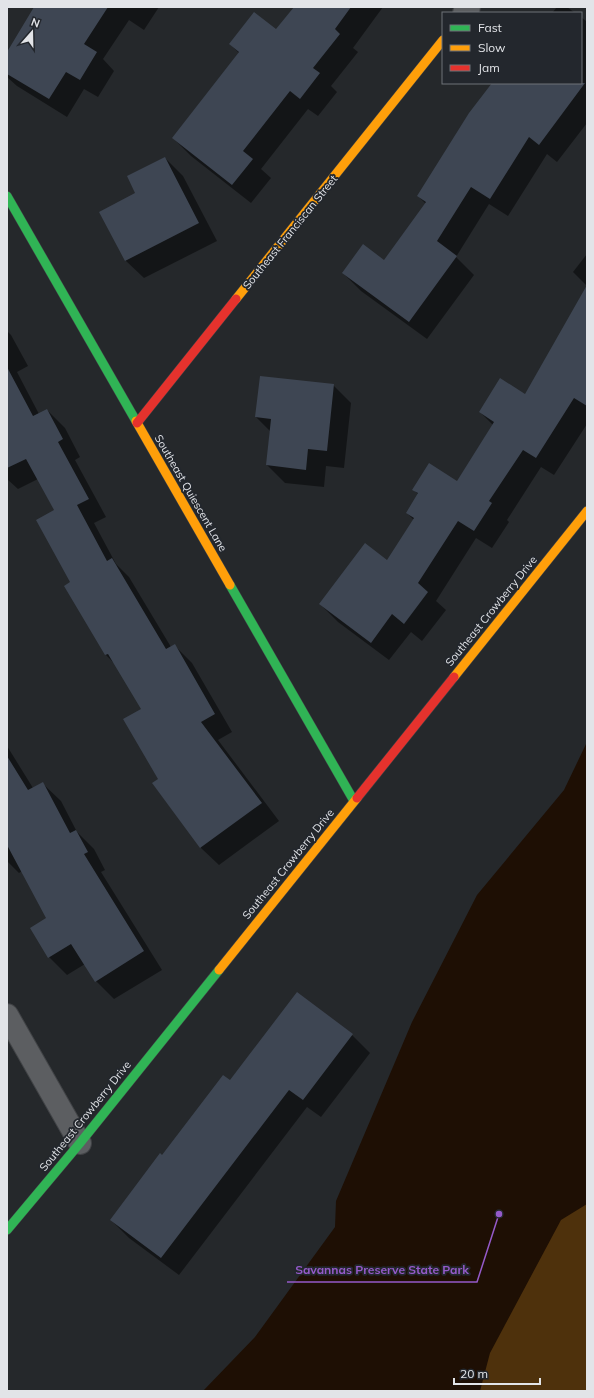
<svg xmlns="http://www.w3.org/2000/svg" width="594" height="1398" font-family="Mulish,sans-serif">
<style>
.green{fill:#4e310c}
.water{fill:#1e0f04}
.shadow{fill:#0007}
.building{fill:#3e4653}
.lines{fill:none;stroke-linecap:round;stroke-linejoin:round}
.street-casing{stroke:#414346;stroke-width:24}
.fast-casing{stroke:#414346;stroke-width:10}
.slow-casing{stroke:#414346;stroke-width:10}
.jam-casing{stroke:#414346;stroke-width:10}
.street{stroke:#5c5e61;stroke-width:22}
.fast{stroke:#30b455;stroke-width:9}
.slow{stroke:#ff9f0a;stroke-width:9}
.jam{stroke:#e5322d;stroke-width:9}
.labels{text-anchor:middle;dominant-baseline:central;stroke-width:3.5;stroke-linejoin:round;paint-order:stroke}
.street-label{font-size:11px;fill:#e2e4e8;stroke:#23272d}
.leader{fill:none;stroke:#955ac9;stroke-width:1.5}
.callout-dot{fill:#955ac9;stroke:#23272d;stroke-width:1.5}
.callout-label{font-size:12px;text-anchor:middle;font-weight:bold;fill:#955ac9;stroke:#23272d;stroke-width:3.5;stroke-linejoin:round;paint-order:stroke}
</style>
<rect width="100%" height="100%" fill="#25282b"/>
<!-- green -->
<polygon class="green" points="587,940 587,1391 310,1391"/>
<!-- water -->
<polygon class="water" points="587,742 587,1204 561,1220 490,1353 480,1391 203,1391 255,1337 335,1227 336,1201 412,1022 477,895 564,790"/>
<!-- shadow -->
<g class="shadow">
<polygon points="52,7 159,7 144,30 129,20 103,59 114,71 98,97 84,89 67,117 17,86 7,77 7,54"/>
<polygon points="295,7 383,7 353,48 358,52 331,86 337,92 318,116 308,109 261,169 271,178 251,203 191,156 173,138 239,53 230,44 276,31"/>
<polygon points="557,7 567,7 575,13 552,13"/>
<polygon points="581,17 586,21 587,19 587,123 557,162 547,154 508,216 489,204 456,257 474,275 427,339 361,291 343,273 384,262 426,204 418,196 494,83 581,83"/>
<polygon points="165,158 183,176 217,241 144,278 125,260 137,193"/>
<polygon points="587,254 587,286 573,272"/>
<polygon points="587,287 587,424 554,475 541,467 507,520 509,522 492,548 476,538 436,601 446,610 422,641 411,632 389,660 338,622 320,604 387,562 414,520 407,513 419,495 414,490 457,482 493,425 480,412 525,395"/>
<polygon points="7,331 11,335 28,366 17,372 39,414 47,410 65,428 80,457 75,460 106,517 94,523 116,564 129,577 171,647 174,645 192,663 232,732 218,740 279,821 219,865 201,848 153,784 159,779 142,709 115,664 106,655 72,583 55,511 38,479 18,489 7,479"/>
<polygon points="333,385 351,403 344,468 326,466 324,487 285,483 267,465 270,431 256,417"/>
<polygon points="7,746 33,788 42,783 61,801 77,832 94,849 105,870 101,872 162,970 114,999 96,981 85,964 67,975 49,957 48,918 22,871 19,873 7,861"/>
<polygon points="352,1035 370,1053 321,1117 307,1107 179,1275 129,1238 111,1220 162,1156 230,1082"/>
</g>
<!-- building -->
<g class="building">
<polygon points="34,7 108,7 84,44 97,52 80,80 66,72 49,99 7,74 7,52"/>
<polygon points="294,7 351,7 335,29 340,34 313,68 320,73 300,99 290,91 243,151 253,159 232,185 172,138 239,52 229,44 254,12 276,29"/>
<polygon points="492,83 585,83 539,145 529,137 490,199 471,187 437,241 457,256 409,322 342,273 363,244 384,260 426,202 417,196 469,113"/>
<polygon points="165,157 199,223 125,261 99,212 135,193 127,176"/>
<polygon points="587,285 587,406 574,398 536,458 523,450 489,501 492,503 474,531 458,521 418,583 428,592 404,624 392,614 371,643 319,604 365,543 387,560 414,518 406,513 418,493 412,490 429,463 457,481 494,422 479,412 500,378 525,394"/>
<polygon points="7,367 33,416 47,409 63,439 58,442 89,499 77,505 107,561 112,558 166,649 175,644 215,714 201,722 262,803 200,848 152,783 158,779 123,719 141,709 108,654 105,655 64,586 70,582 36,520 54,510 26,459 7,468"/>
<polygon points="260,376 334,384 327,451 308,449 306,470 266,465 271,419 255,417"/>
<polygon points="7,756 28,790 43,782 70,833 76,830 88,852 84,854 144,951 95,982 71,944 48,958 30,928 46,918 7,845"/>
<polygon points="297,992 353,1034 303,1100 289,1090 161,1258 110,1220 160,1153 162,1155 223,1075 230,1080"/>
</g>
<g class="lines">
<defs>
<g id="street">
<polyline points="464,13 469,7"/>
<polyline points="7,1015 80,1143"/>
</g>
<g id="fast">
<polyline points="7,196 136,421"/>
<polyline points="230,585 354,801"/>
<polyline points="7,1230 80,1143 219,970"/>
</g>
<g id="slow">
<polyline points="236,299 443,40"/>
<polyline points="136,421 230,585"/>
<polyline points="454,677 587,511"/>
<polyline points="219,970 357,798"/>
</g>
<g id="jam">
<polyline points="137,423 236,299"/>
<polyline points="357,798 454,677"/>
</g>
</defs>
<!-- street casing -->
<use href="#street" class="street-casing"/>
<!-- fast casing -->
<use href="#fast" class="fast-casing"/>
<!-- slow casing -->
<use href="#slow" class="slow-casing"/>
<!-- jam casing -->
<use href="#jam" class="jam-casing"/>
<!-- street -->
<use href="#street" class="street"/>
<!-- fast -->
<use href="#fast" class="fast"/>
<!-- slow -->
<use href="#slow" class="slow"/>
<!-- jam -->
<use href="#jam" class="jam"/>
</g>
<g class="labels">
<!-- street labels -->
<g class="street-label">
<text transform="translate(290 232) rotate(-51)">Southeast Franciscan Street</text>
<text transform="translate(191 493) rotate(60)">Southeast Quiescent Lane</text>
<text transform="translate(491 611) rotate(-51)">Southeast Crowberry Drive</text>
<text transform="translate(288 864) rotate(-51)">Southeast Crowberry Drive</text>
<text transform="translate(85 1116) rotate(-51)">Southeast Crowberry Drive</text>
</g>
</g>
<!-- callouts -->
<path class="leader" d="M499 1214L477 1282H287"/>
<circle class="callout-dot" cx="499" cy="1214" r="4"/>
<g class="callout-label">
<text x="382" y="1274">Savannas Preserve State Park</text>
</g>
<!-- border -->
<rect width="594" height="1398" fill="none" stroke="#e2e4e8" stroke-width="16"/>
<!-- legend -->
<rect x="442" y="12" width="140" height="72" fill="#23272d" stroke="#6f7378"/>
<rect x="450" y="25" width="20" height="6" fill="#30b455" stroke="#6f7378"/>
<text x="478" y="32" font-size="12" fill="#e2e4e8">Fast</text>
<rect x="450" y="45" width="20" height="6" fill="#ff9f0a" stroke="#6f7378"/>
<text x="478" y="52" font-size="12" fill="#e2e4e8">Slow</text>
<rect x="450" y="65" width="20" height="6" fill="#e5322d" stroke="#6f7378"/>
<text x="478" y="72" font-size="12" fill="#e2e4e8">Jam</text>
<!-- north arrow -->
<g transform="translate(32 32) rotate(20)" stroke="#23272d" stroke-width="3" paint-order="stroke">
<path d="M0-3L7 15L0 10L-7 15Z" fill="#e2e4e8"/>
<text y="-6" font-size="11" font-weight="bold" text-anchor="middle" fill="#e2e4e8">N</text>
</g>
<!-- scale -->
<path d="M454 1378v6h86v-6" fill="none" stroke="#e2e4e8" stroke-width="2"/>
<text x="460" y="1378" font-size="12" fill="#e2e4e8" stroke="#23272d" stroke-width="3" paint-order="stroke">20 m</text>
</svg>
